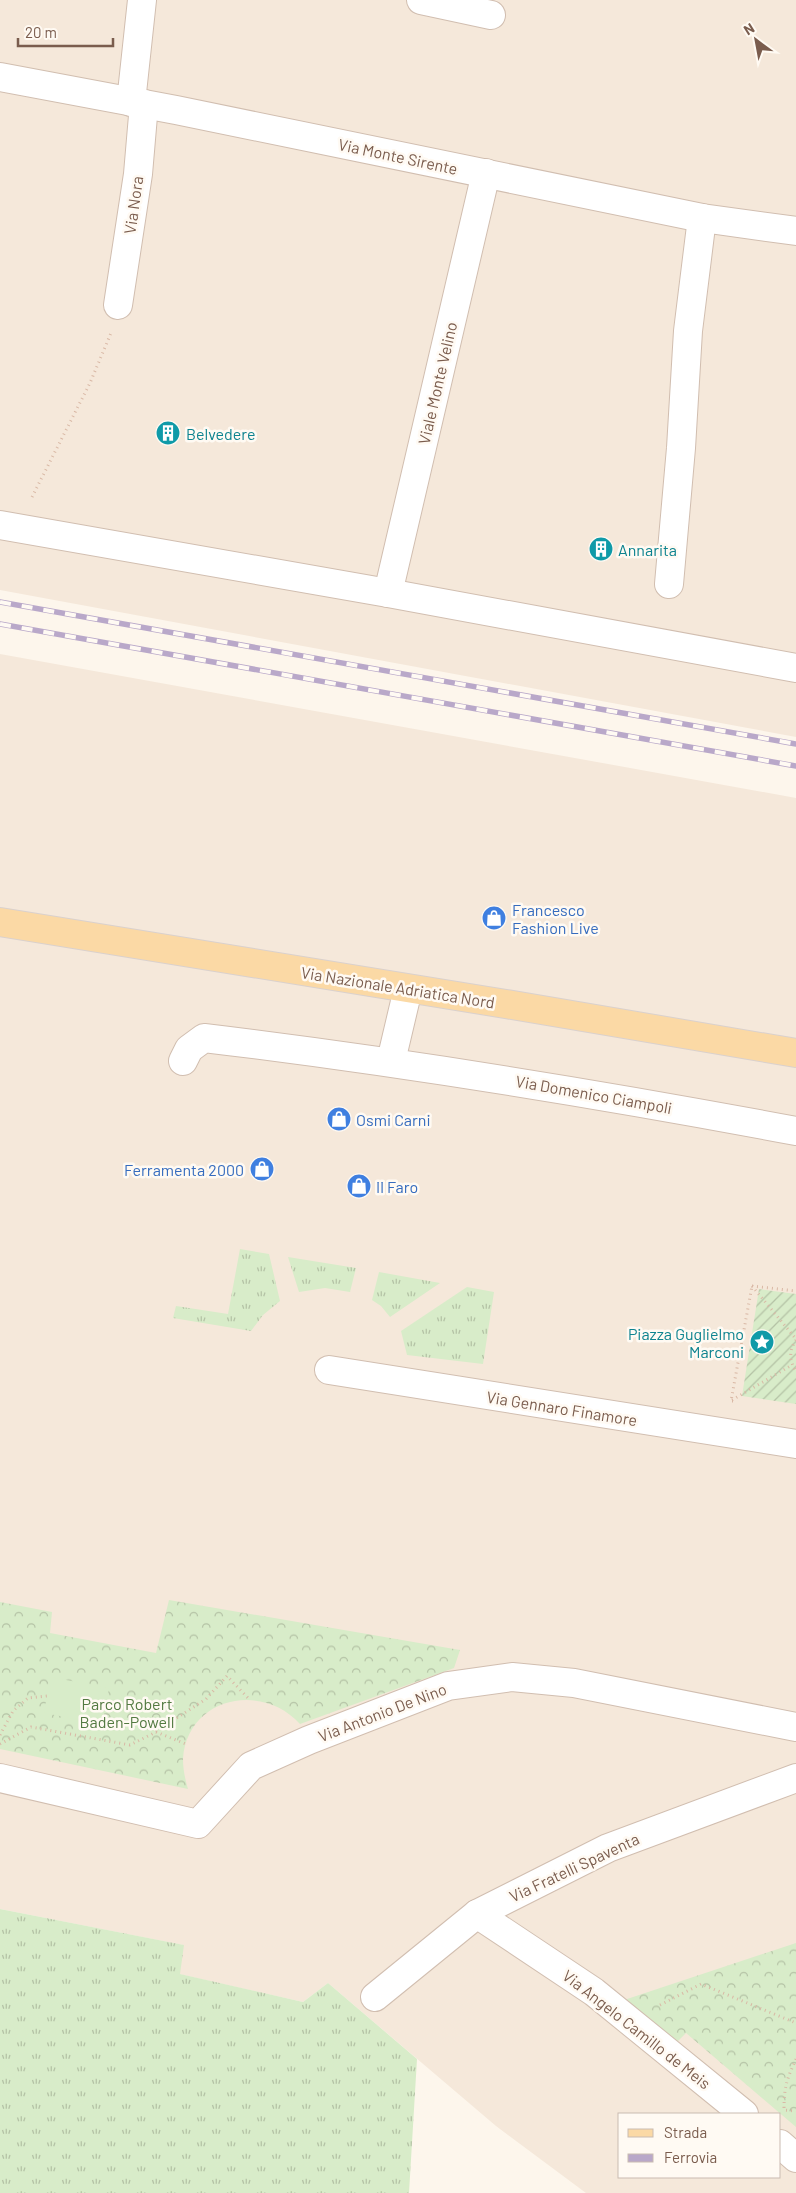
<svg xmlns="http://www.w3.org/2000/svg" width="796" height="2193" font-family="Barlow,sans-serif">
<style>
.residential{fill:#f5e8da;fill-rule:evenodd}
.grass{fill:url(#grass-tufts)}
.forest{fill:url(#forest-crowns)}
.garden{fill:url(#garden-furrows)}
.pitch{fill:#d8ecc9}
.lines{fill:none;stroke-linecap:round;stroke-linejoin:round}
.minor-casing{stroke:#d1beb0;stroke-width:30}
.major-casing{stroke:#dad1cd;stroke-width:30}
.path{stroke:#d9b8a5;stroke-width:3;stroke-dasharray:1 4;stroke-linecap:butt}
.minor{stroke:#fff;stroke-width:28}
.major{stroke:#fbd9a5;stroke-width:28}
.rail-casing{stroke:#b9a8c9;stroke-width:5.5}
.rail{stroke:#fffaf3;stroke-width:4;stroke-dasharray:11;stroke-linecap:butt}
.labels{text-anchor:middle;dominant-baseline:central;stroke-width:5;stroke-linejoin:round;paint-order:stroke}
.street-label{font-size:16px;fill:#7a5c4d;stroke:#fffaf3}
.culture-label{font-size:16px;fill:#0d838f;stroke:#fffaf3;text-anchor:start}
.shop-label{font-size:16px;fill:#366cbe;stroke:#fffaf3;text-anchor:start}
.park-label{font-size:16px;fill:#537a41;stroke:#fffaf3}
</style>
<defs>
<pattern id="grass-tufts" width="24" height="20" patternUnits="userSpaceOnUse" patternTransform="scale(1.25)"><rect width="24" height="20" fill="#d8ecc9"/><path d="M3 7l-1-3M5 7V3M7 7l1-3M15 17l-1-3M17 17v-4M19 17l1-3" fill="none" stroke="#b4c2a5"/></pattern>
<pattern id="forest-crowns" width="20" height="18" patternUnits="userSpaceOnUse" patternTransform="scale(1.25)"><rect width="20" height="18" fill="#d8ecc9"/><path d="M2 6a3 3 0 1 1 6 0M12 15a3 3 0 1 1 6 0" fill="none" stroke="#b4c2a5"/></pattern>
<pattern id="garden-furrows" width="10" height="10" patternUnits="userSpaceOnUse" patternTransform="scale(1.25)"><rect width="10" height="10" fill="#d8ecc9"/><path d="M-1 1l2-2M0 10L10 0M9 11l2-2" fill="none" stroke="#b4c2a5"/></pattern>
</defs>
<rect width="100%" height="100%" fill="#fdf6ec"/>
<!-- residential -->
<g class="residential">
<polygon points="0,0 796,0 796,737 0,590"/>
<path d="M0,654l796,144v1395h-210l-90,-67 -168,-143 -25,19 -124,-28 4,-29 -183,-36zM620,2114h160v63h-160z"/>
</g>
<!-- grass -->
<g class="grass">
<polygon points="240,1249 269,1254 280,1301 263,1315 251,1331 173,1318 176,1306 228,1314"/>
<polygon points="288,1257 356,1268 350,1292 325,1288 299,1292"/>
<polygon points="379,1272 440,1283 390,1317 381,1306 372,1300"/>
<polygon points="467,1287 494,1292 483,1364 407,1355 401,1331"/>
<polygon points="0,1909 184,1945 180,1974 303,2002 328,1983 417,2059 409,2193 0,2193"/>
</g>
<!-- forest -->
<g class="forest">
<path d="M169,1600l291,50 -6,18 -154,56c-39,-43 -113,-26 -117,35 0,10 2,20 5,30l-188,-40v-147l52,10 -2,21 106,20z"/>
<polygon points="796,1943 796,2127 686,2033 672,2047 618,2002"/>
</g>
<!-- garden -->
<polygon class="garden" points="759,1289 796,1294 796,1404 742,1396"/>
<!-- pitch -->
<polygon class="pitch" points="50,1677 109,1688 102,1724 44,1713"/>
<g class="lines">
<defs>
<g id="minor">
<polyline points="421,0 491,15"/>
<polyline points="0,77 176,110 702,218 796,231"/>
<polyline points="131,102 142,0"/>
<polyline points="118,305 138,174 144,104"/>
<polyline points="0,525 388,593 796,668"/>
<polyline points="669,584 681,448 688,331 702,218"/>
<polyline points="388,593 486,173"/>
<path d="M183,1061l6,-12 15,-11c199,24 395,56 592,93"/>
<polyline points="391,1061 408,989"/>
<polyline points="329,1370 796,1444"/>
<polyline points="0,1778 198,1824 251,1766 309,1740 448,1686 512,1677 574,1683 796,1727"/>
<polyline points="477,1914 594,1992 744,2114"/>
<polyline points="375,1997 477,1914 608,1848 796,1778"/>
<polyline points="780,2144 796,2158"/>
</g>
<path id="major" d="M0,922c266,43 531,85 796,131"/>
</defs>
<!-- minor casing -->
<use href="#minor" class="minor-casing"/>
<!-- major casing -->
<use href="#major" class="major-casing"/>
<!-- path -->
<g class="path">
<polyline points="32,497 90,383 111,333"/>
<polyline points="752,1286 796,1339"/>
<polyline points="752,1286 796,1291"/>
<path d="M796,1340c-7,10 -7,21 0,31"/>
<polyline points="732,1400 792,1365"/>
<polyline points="733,1401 731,1401 752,1286"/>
<polyline points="156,1732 186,1744"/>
<polyline points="0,1735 13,1711 28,1698 47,1696"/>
<polyline points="0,1744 31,1727 130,1745 152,1734 206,1699 227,1676 249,1699"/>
<polyline points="660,2005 701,1984 796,2023"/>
<path d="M796,2059c-9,20 -12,27 -12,51l12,1"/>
</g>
<!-- minor -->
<use href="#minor" class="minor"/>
<!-- major -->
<use href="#major" class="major"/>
<defs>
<g id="rail">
<polyline points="0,602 796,744"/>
<polyline points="0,624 796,766"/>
</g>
</defs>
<!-- rail casing -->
<use href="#rail" class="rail-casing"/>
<!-- rail -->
<use href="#rail" class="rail"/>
</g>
<!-- icons -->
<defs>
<symbol id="building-disc" viewBox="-11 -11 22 22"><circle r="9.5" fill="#0f9aa8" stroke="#fffaf3"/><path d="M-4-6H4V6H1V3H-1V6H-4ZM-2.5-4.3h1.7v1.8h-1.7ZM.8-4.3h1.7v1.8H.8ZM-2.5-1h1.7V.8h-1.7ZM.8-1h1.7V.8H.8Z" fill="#fff"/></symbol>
<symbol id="shop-disc" viewBox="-11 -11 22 22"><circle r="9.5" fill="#3f7fe0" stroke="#fffaf3"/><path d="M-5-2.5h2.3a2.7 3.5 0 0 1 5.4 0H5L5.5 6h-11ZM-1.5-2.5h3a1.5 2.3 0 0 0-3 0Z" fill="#fff"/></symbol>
<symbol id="sight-disc" viewBox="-11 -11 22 22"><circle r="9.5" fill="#0f9aa8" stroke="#fffaf3"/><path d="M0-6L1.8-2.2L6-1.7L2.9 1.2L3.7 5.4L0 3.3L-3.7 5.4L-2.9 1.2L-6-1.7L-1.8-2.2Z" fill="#fff"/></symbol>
</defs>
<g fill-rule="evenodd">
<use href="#building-disc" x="154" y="419" width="28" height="28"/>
<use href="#building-disc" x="587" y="535" width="28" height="28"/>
<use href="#shop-disc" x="480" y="904" width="28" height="28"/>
<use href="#shop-disc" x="325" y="1105" width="28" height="28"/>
<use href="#shop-disc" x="248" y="1155" width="28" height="28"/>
<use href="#shop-disc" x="345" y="1172" width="28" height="28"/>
<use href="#sight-disc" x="748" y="1328" width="28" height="28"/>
</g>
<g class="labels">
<!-- street labels -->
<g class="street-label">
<text transform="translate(398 156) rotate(12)">Via Monte Sirente</text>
<text transform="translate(133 205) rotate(-82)">Via Nora</text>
<text transform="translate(437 383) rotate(-77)">Viale Monte Velino</text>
<text transform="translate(398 987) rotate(9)">Via Nazionale Adriatica Nord</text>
<text transform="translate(594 1094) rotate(10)">Via Domenico Ciampoli</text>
<text transform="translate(562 1408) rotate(9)">Via Gennaro Finamore</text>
<text transform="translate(382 1712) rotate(-21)">Via Antonio De Nino</text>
<text transform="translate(574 1867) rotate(-25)">Via Fratelli Spaventa</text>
<text transform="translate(637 2029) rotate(38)">Via Angelo Camillo de Meis</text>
</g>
<!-- culture labels -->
<g class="culture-label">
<text x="186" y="433">Belvedere</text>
<text x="618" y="549">Annarita</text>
<text x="744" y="1333" text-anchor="end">Piazza Guglielmo<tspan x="744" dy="18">Marconi</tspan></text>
</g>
<!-- shop labels -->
<g class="shop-label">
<text x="512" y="909">Francesco<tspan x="512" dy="18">Fashion Live</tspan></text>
<text x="356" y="1119">Osmi Carni</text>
<text x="244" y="1169" text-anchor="end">Ferramenta 2000</text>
<text x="376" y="1186">Il Faro</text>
</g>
<!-- park labels -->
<g class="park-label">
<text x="127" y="1703">Parco Robert<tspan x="127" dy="18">Baden-Powell</tspan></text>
</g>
</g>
<!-- legend -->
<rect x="618" y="2113" width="162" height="65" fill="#fffaf3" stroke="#cabbb1"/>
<rect x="628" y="2129" width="25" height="8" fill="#fbd9a5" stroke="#cabbb1"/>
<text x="664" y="2138" font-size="15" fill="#7a5c4d">Strada</text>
<rect x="628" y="2154" width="25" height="8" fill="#b9a8c9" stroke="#cabbb1"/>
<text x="664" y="2163" font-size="15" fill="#7a5c4d">Ferrovia</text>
<!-- north arrow -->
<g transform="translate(756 40) rotate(328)" stroke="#fffaf3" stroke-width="4" paint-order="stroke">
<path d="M0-4L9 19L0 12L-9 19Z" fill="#7a5c4d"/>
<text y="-8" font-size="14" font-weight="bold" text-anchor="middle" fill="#7a5c4d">N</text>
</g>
<!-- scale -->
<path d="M18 38v8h95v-8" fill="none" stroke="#7a5c4d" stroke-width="2.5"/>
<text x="25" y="38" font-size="15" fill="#7a5c4d" stroke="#fffaf3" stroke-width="4" paint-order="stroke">20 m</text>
</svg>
